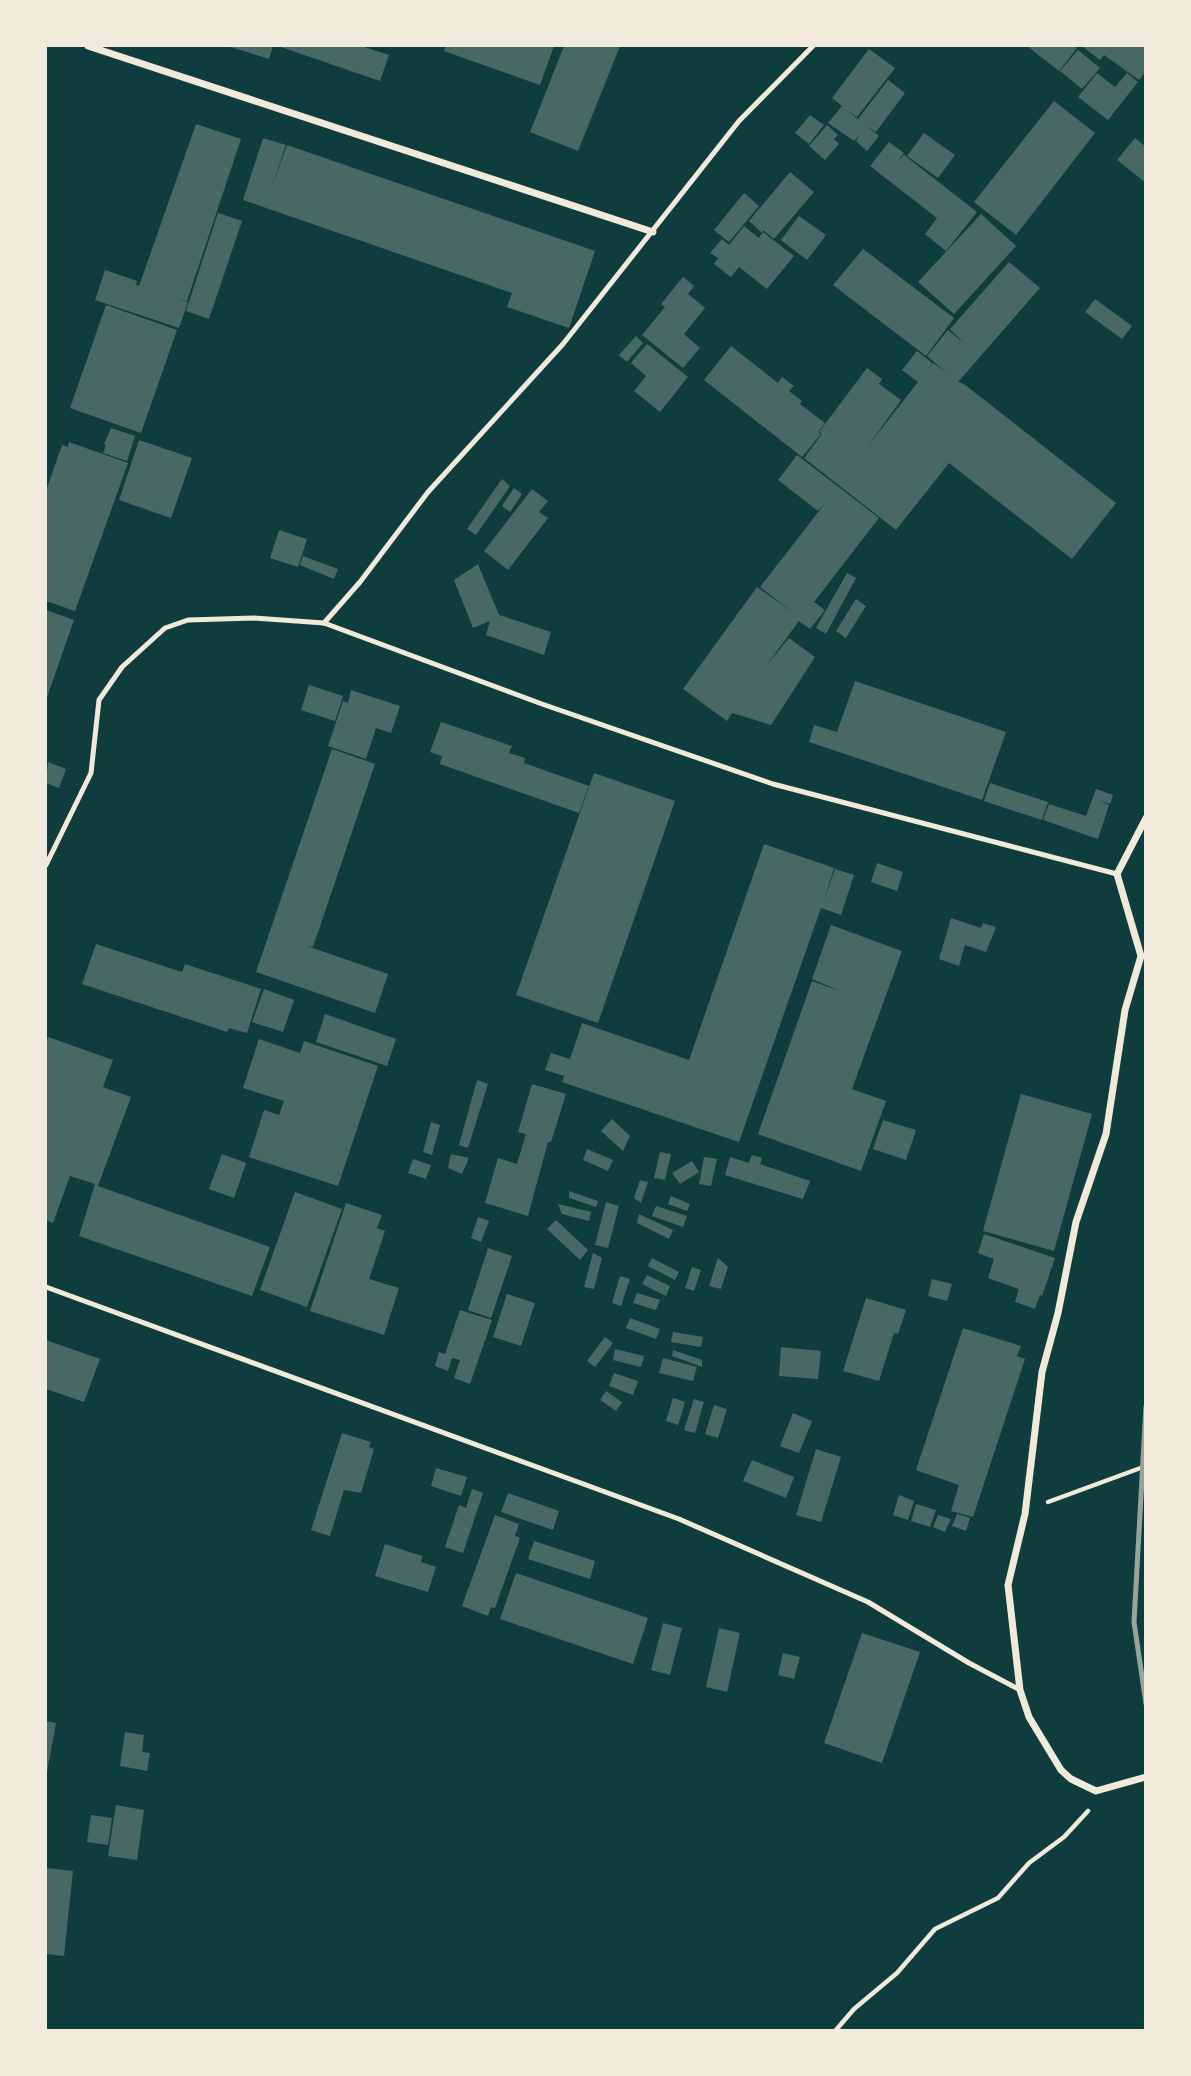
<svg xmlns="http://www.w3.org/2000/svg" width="1191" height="2076" font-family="Figtree,sans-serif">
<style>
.building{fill:#486865}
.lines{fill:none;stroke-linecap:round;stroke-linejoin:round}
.path{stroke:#f1e9da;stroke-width:4.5}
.service{stroke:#f1e9da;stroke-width:5}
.minor{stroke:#f1e9da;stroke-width:7}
.rail{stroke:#97a49c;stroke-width:5}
</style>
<rect width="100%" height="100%" fill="#0f3d3e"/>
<!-- building -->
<g class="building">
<polygon points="228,46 273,46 269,59"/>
<polygon points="278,46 361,46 389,55 380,81"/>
<polygon points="446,46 554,46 540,85 444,51"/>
<polygon points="564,46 620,46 578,151 530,132"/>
<polygon points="1027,46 1072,46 1077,48 1059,71"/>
<polygon points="1084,46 1146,46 1146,71 1139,80 1104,55 1100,60 1083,47"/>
<polygon points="869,49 895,68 857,117 845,109 858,119 888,80 905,93 876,132 866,126 879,136 867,151 856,141 860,135 854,141 828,123 842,106 832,98"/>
<polygon points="1078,50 1100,68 1082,89 1060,71"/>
<polygon points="1097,73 1115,87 1127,73 1138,82 1108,120 1078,97"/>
<polygon points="1054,101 1095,133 1016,235 974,202"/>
<polygon points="810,115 824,125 809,144 795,133"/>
<polygon points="196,124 241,139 187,301 175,298 188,302 179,328 95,300 105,270 137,281 136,285 139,286"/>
<polygon points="827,125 838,135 834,139 839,144 825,160 809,146"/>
<polygon points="924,133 955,155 938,178 907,156"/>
<polygon points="263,138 286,145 271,189 287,145 595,251 569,328 507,307 512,293 243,200"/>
<polygon points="1135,138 1146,147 1146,183 1117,160"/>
<polygon points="889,142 904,153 898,161 904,155 977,212 946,251 925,234 937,218 870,166"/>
<polygon points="790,172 814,192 774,239 763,230 762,233 749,221"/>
<polygon points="744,193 759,206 729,242 714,230"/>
<polygon points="218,213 242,221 209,319 186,311"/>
<polygon points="981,214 1016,246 954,314 918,282"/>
<polygon points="799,216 826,235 807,260 781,240"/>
<polygon points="744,226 759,238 763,232 794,256 767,289 739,267 731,277 714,264 718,258 710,253 722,239 729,245"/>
<polygon points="863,249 954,318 926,356 833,285"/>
<polygon points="1009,262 1040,288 958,382 964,384 1116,503 1072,559 949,463 896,530 804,458 822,434 819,432 867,368 882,379 879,384 901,400 868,446 918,382 902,370 917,351 932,363 928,370 933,363 947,373 927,356 948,330 964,343 950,329"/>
<polygon points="683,277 694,286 688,294 705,308 684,334 700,348 683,368 642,335 665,307 661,304"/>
<polygon points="1095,299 1132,326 1122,339 1085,312"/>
<polygon points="106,305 177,330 141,433 70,408"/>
<polygon points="636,336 643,343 627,362 619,355"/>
<polygon points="647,344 688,377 660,412 634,391 646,376 631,363"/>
<polygon points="731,346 778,383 782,377 794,386 789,391 802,401 800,404 825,423 818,432 821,434 802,457 704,380"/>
<polygon points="111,428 135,436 127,461 103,453 106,445 104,444"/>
<polygon points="139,440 192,458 171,518 119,500"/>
<polygon points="69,442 128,463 75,611 46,601 46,491 62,445 68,447"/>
<polygon points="797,455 879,518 814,602 825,610 810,629 799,621 766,666 789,638 815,657 771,725 732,713 727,721 683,689 757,587 794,613 760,587 826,502 818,511 778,480"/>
<polygon points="502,479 510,486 476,535 467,529"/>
<polygon points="514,488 522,494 510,512 502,506"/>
<polygon points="532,489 548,501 539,512 548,518 508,570 484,551"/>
<polygon points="279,530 307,539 298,567 270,558"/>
<polygon points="303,556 338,569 334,579 300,565"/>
<polygon points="478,564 499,615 551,632 544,655 486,635 490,621 473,628 454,580"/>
<polygon points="847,573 856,578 826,634 816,628"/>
<polygon points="856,599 866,606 846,638 836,631"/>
<polygon points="46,610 74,620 46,700"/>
<polygon points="855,681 1006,732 982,800 809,742 814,725 837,732"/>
<polygon points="309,685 343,696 335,721 301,710"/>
<polygon points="351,690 400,706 391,733 376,728 366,759 328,746 343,701 348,703"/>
<polygon points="441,722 512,746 509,753 525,758 524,763 589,786 579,813 440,764 442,756 430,752"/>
<polygon points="332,749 375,764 313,947 307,946 388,974 375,1013 256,972"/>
<polygon points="48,762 66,769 59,788 46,783"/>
<polygon points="594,773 675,801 598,1023 516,995"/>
<polygon points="990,783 1048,802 1042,820 984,801"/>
<polygon points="1096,789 1113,795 1110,804 1100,801 1109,805 1098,839 1043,820 1049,804 1086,816"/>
<polygon points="764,844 834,868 823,903 835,869 854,875 841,915 821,908 739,1142 562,1082 564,1076 545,1070 551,1053 570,1059 582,1023 689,1060"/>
<polygon points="877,863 903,872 897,891 871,882"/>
<polygon points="951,918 981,928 983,923 996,927 986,952 965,945 959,966 939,959"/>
<polygon points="831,925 902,951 852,1089 886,1101 861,1171 758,1134 812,981 842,992 812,979"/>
<polygon points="96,944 182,972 185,964 261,989 247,1033 229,1028 227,1032 82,984"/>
<polygon points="264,989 294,1000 283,1032 252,1022"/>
<polygon points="325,1014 396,1039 387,1066 316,1042"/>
<polygon points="48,1037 113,1060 103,1087 131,1097 98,1186 270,1247 252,1296 79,1236 95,1184 70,1176 53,1223 46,1220 46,1044"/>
<polygon points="259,1039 300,1053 304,1041 378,1066 338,1186 249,1157 264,1110 279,1115 284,1101 243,1088"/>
<polygon points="477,1080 488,1084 468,1148 459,1145"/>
<polygon points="532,1084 566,1094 551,1142 548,1142 528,1216 485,1203 498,1158 517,1164 526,1134 518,1132"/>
<polygon points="1021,1094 1092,1114 1054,1251 983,1231"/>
<polygon points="612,1119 630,1136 623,1151 601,1131"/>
<polygon points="883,1120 916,1130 906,1160 873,1149"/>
<polygon points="431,1122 440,1125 432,1155 423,1152"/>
<polygon points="587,1149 613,1160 608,1171 583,1160"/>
<polygon points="660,1152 671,1154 665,1180 654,1178"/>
<polygon points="222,1154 246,1163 234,1198 209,1189"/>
<polygon points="451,1154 469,1158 462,1174 448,1168"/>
<polygon points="752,1155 762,1158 760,1164 810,1181 803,1199 725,1175 730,1157 749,1163"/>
<polygon points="704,1157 717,1159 711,1186 699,1184"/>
<polygon points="413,1159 431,1165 426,1179 408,1173"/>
<polygon points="692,1161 699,1172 680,1184 672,1173"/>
<polygon points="640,1180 648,1182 641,1203 634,1198"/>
<polygon points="569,1191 598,1201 596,1207 569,1198"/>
<polygon points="295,1192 342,1209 307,1307 260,1290"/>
<polygon points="671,1196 690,1204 687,1211 668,1204"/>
<polygon points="606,1202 619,1206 608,1248 595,1245"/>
<polygon points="346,1203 382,1215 377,1228 385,1231 369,1279 399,1288 384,1335 310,1311"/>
<polygon points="558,1204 591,1212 589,1221 562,1214"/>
<polygon points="656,1206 687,1216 683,1227 652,1216"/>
<polygon points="639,1214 673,1230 669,1239 637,1223"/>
<polygon points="478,1217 489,1221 481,1242 471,1238"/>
<polygon points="556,1220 588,1250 580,1260 547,1229"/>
<polygon points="984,1234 1055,1258 1042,1296 1040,1295 1035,1309 1015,1302 1019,1289 988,1278 994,1259 978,1253"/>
<polygon points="488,1248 512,1256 491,1318 468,1310"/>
<polygon points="593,1253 602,1258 594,1289 584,1287"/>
<polygon points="652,1258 679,1272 675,1280 648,1266"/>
<polygon points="718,1258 728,1267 721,1289 709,1286"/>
<polygon points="692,1267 701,1270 694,1291 685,1288"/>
<polygon points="647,1275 670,1286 666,1296 642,1284"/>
<polygon points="620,1276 630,1279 621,1306 612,1303"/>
<polygon points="932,1279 952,1284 947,1301 928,1296"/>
<polygon points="637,1293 660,1300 656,1310 633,1303"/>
<polygon points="507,1294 535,1303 521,1346 493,1337"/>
<polygon points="866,1298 906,1310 898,1334 894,1333 879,1381 843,1371"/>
<polygon points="460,1310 492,1320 470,1384 454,1378 460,1360 452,1358 448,1371 435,1366 439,1352 445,1354"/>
<polygon points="630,1318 660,1329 656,1339 626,1328"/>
<polygon points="963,1328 1021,1346 1017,1356 1025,1359 973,1517 951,1511 959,1485 916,1470"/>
<polygon points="673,1332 703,1337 701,1347 671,1342"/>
<polygon points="605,1337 613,1343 595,1367 587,1361"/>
<polygon points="46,1340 100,1359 84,1402 46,1389"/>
<polygon points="781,1347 821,1351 818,1379 779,1376"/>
<polygon points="615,1349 644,1356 641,1367 613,1360"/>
<polygon points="673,1350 702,1360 702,1367 672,1356"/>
<polygon points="663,1358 697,1367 693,1381 659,1373"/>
<polygon points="614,1373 638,1381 633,1395 609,1386"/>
<polygon points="606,1391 622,1402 616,1411 600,1400"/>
<polygon points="673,1398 685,1402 678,1425 666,1421"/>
<polygon points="694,1399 704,1402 695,1433 684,1430"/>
<polygon points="714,1405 727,1409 718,1438 705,1434"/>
<polygon points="793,1413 812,1421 799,1453 780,1446"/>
<polygon points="342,1433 371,1442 369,1447 374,1449 361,1493 344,1490 330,1536 311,1530"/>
<polygon points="816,1449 841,1457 821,1522 796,1515"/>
<polygon points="752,1460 794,1477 786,1498 743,1481"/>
<polygon points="436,1468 467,1477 461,1496 431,1486"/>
<polygon points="472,1489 483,1493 463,1553 445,1547 459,1505 466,1508"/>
<polygon points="508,1493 559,1511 553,1530 501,1512"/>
<polygon points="899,1495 914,1501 908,1520 893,1515"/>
<polygon points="916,1504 936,1510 930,1527 911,1521"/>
<polygon points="957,1514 970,1518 966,1531 952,1526"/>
<polygon points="495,1515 519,1524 515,1536 520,1538 495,1608 491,1607 488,1616 462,1606"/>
<polygon points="938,1515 951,1519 945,1532 933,1527"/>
<polygon points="534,1541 595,1561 590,1579 528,1559"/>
<polygon points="385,1544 422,1556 421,1562 436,1567 428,1592 375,1576"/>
<polygon points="516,1573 648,1618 633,1664 500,1619"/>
<polygon points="663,1623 682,1628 670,1675 651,1670"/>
<polygon points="719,1628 740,1633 727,1692 706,1687"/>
<polygon points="862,1633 920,1652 882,1763 824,1743"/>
<polygon points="783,1653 800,1657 794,1679 778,1675"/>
<polygon points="46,1721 56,1723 47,1772 46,1772"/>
<polygon points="125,1732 144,1735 142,1752 150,1753 147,1771 120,1766"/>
<polygon points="116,1805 144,1810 137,1860 108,1856"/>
<polygon points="91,1815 112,1818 108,1845 87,1842"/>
<polygon points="46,1868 73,1871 64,1956 46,1954"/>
</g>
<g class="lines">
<!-- path -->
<g class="path">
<polyline points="1048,1502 1146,1466"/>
<polyline points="836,2030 854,2009 897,1973 935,1929 998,1898 1029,1863 1064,1837 1088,1811"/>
</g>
<!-- service -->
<g class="service">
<polyline points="324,623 360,582 428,492 563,344 739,121 813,46"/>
<polyline points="46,865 91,773 99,700 122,667 165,628 188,620 254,618 324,623 542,704 773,784 1117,874"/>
<polyline points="46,1287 679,1519 868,1602 969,1663 1020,1690"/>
</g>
<!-- minor -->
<g class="minor">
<polyline points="88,46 653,232"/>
<polyline points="1146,818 1117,874 1141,956 1125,1010 1106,1134 1076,1222 1058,1313 1042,1372 1025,1514 1008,1585 1020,1690 1029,1717 1061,1770 1071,1779 1096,1791 1146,1777"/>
</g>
<!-- rail -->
<polyline class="rail" points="1146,1406 1134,1622 1146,1704"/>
</g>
<!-- border -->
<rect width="1191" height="2076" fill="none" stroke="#f1e9da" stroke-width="94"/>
</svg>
